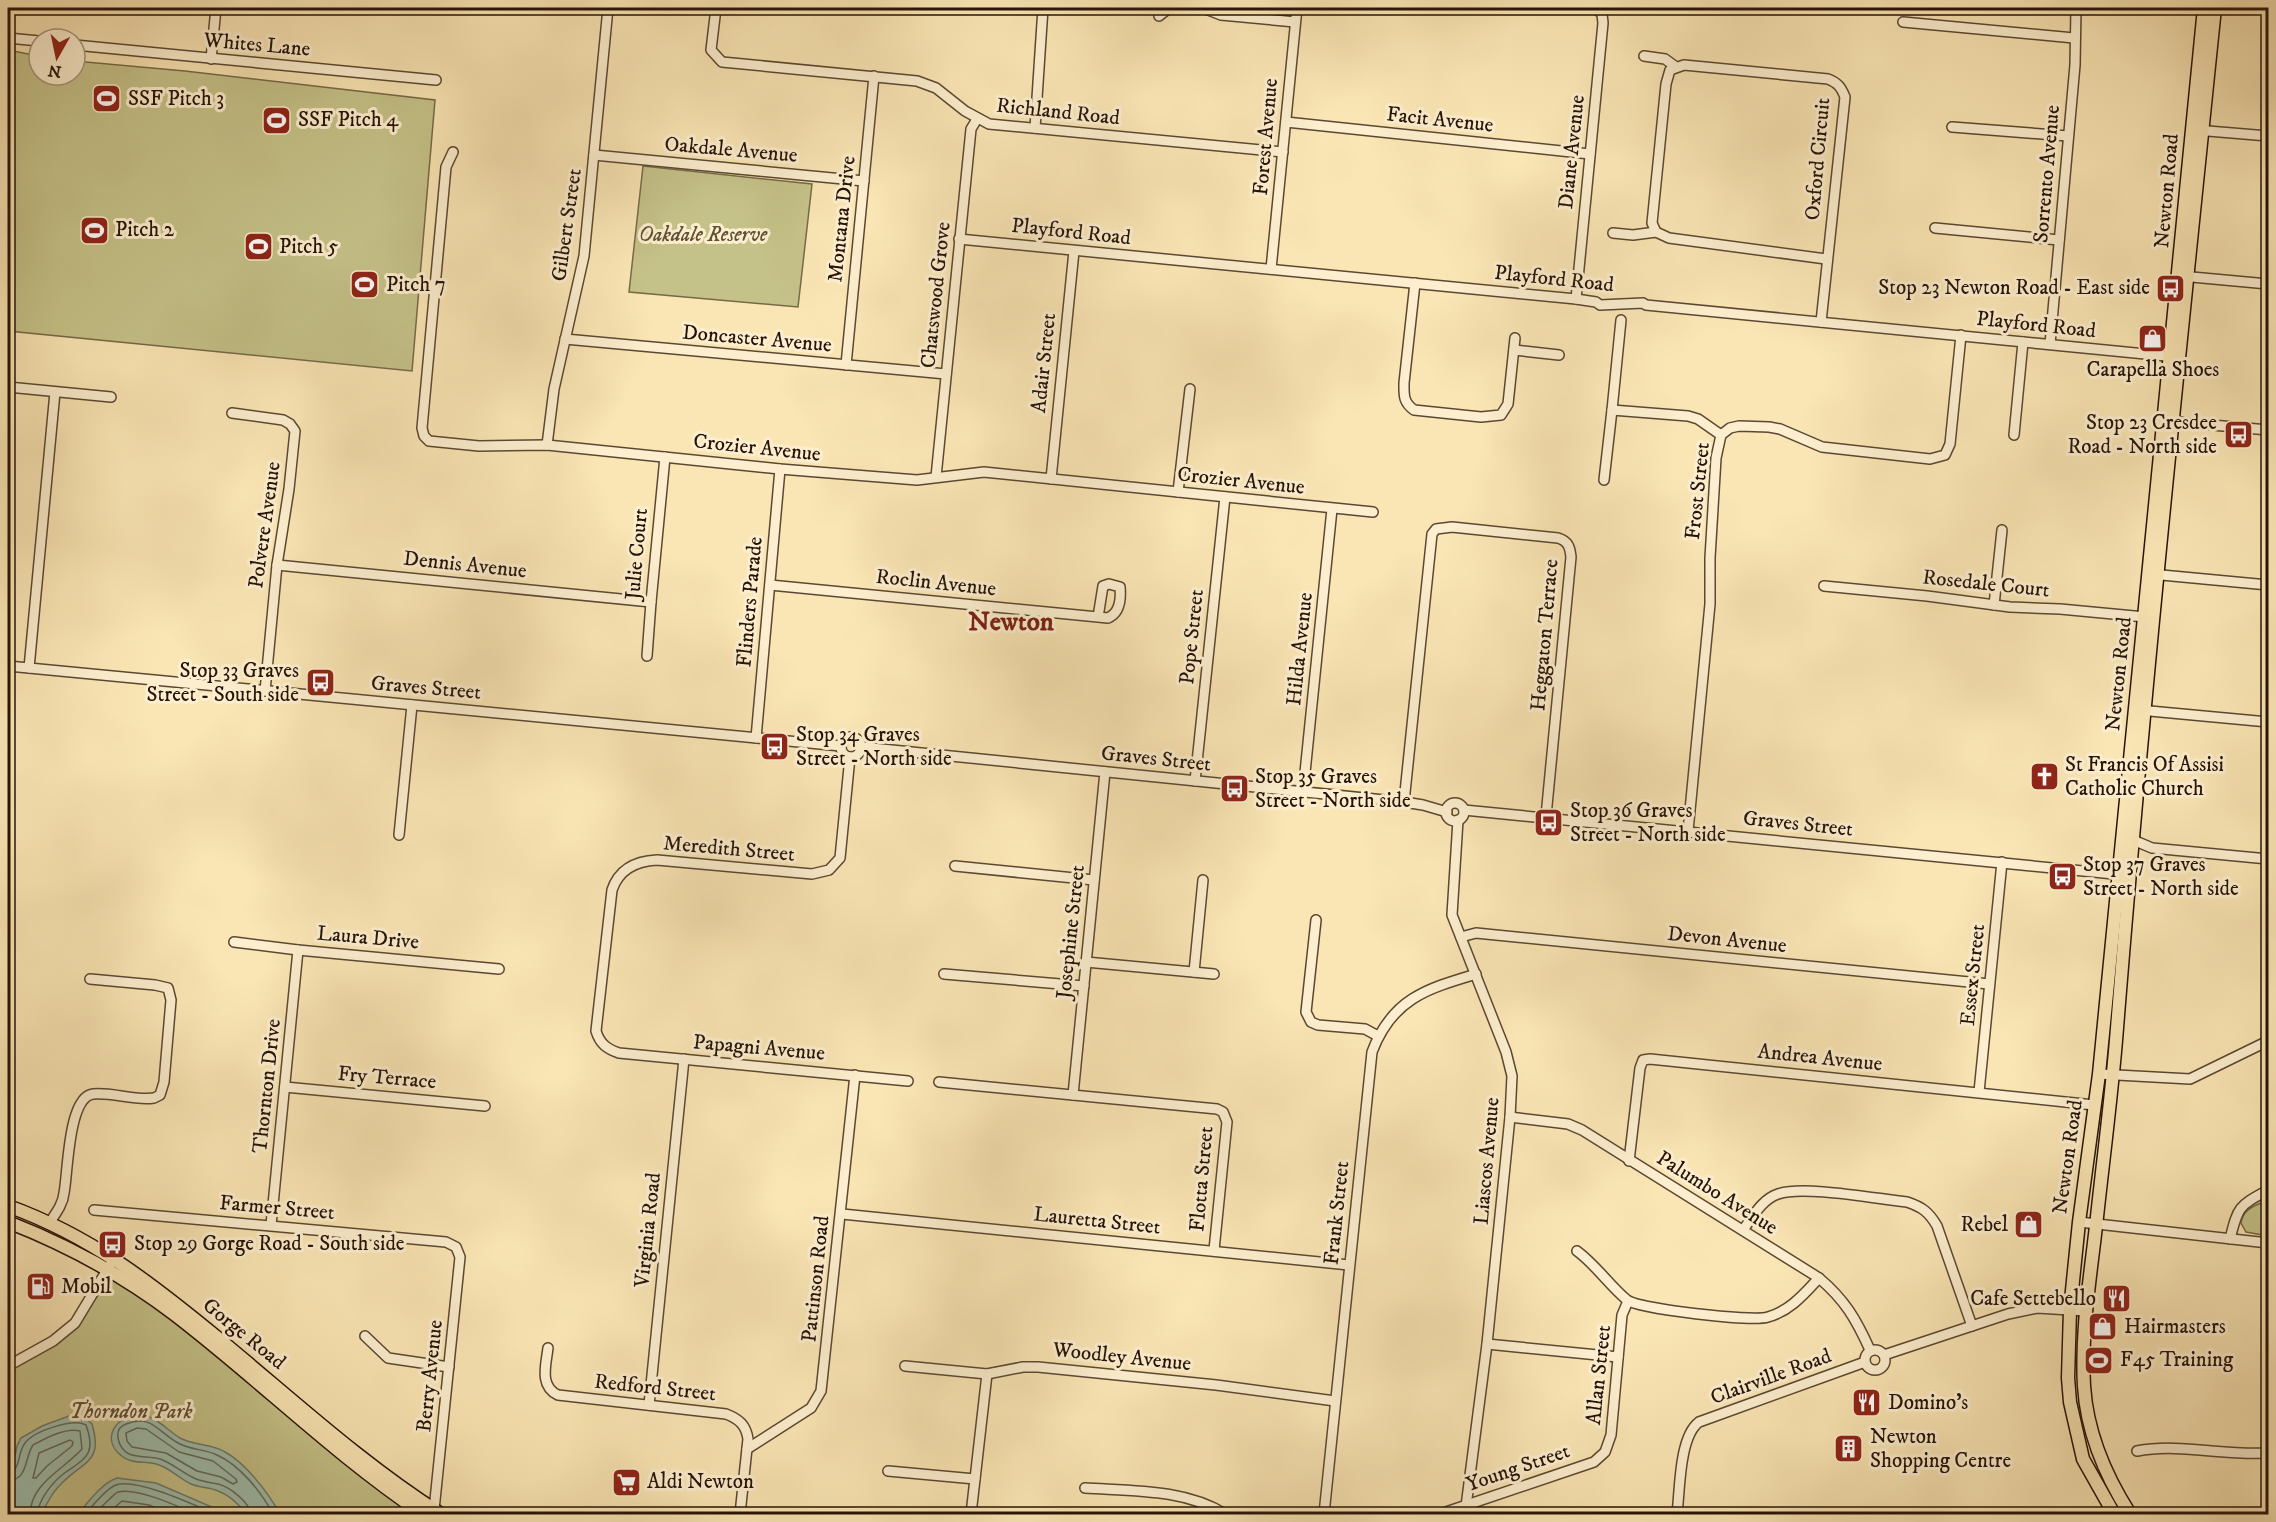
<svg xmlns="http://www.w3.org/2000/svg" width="2276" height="1522" font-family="'IM FELL DW Pica',serif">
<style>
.green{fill:#c5c289;stroke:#766a48;stroke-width:1.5}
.water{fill:#9ebfaf;stroke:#6e7a6c;stroke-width:1.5}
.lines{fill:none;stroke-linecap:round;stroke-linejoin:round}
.shore{stroke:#62695b;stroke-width:1.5}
.minor-casing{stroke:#5b4832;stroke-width:12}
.major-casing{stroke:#261307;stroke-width:15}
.minor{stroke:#fceece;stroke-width:9}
.major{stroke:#fae5b4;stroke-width:12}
.labels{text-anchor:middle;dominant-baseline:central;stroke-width:6;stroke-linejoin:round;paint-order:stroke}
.street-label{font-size:21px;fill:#261307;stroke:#fceece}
.poi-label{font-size:21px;fill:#261307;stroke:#fceece;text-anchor:start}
.park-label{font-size:21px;font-style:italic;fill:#5e5034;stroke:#fceece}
.district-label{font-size:27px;font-weight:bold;fill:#7a1f14;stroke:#fceece}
</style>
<rect width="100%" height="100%" fill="#fae5b4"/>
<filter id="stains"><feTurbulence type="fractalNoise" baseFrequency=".00333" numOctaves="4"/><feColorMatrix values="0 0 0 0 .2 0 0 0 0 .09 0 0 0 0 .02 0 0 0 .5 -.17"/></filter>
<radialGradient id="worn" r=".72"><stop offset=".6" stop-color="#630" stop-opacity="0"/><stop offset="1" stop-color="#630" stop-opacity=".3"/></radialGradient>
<!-- green -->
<g class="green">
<polygon points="8,50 39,56 39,75 75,75 75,61 185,71 435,100 412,371 8,331"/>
<polygon points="643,166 812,184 798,307 629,292"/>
<path d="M2268,1200v36l-22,-4 -5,-9c2,-15 16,-18 27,-23z"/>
<polygon points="108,1271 131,1285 423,1514 8,1514 8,1366 63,1333"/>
</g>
<!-- water -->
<g class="water">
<path d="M136,1414c20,1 28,14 44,24 11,6 24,6 36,10 25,8 52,44 64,66h-34c-6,-9 -17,-19 -28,-23 -8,-4 -18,-3 -27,-7 -11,-5 -20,-15 -32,-19 -11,-5 -25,0 -36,-8 -22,-16 -10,-38 13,-43z"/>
<path d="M69,1416l15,1 8,7c11,37 -6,36 -29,58 -10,9 -16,20 -21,32h-34v-43l6,-11 3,-14 4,-8 21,-12z"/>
<path d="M117,1478l39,5 72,31h-54l-13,-2 -17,2h-66c10,-12 24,-31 39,-36z"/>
</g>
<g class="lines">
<!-- shore -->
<g class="shore">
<polygon points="137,1428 146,1429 179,1452 213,1461 236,1479 237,1482 233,1484 221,1477 197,1471 166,1453 132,1447 127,1441 126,1433"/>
<polygon points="70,1440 73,1442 72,1446 47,1466 36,1478 33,1478 39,1453"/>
<path d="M8,1473l5,-1c8,-9 5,-20 12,-29 9,-12 48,-25 61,-18 3,8 6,20 2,28 -5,10 -18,15 -26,22 -11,9 -23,25 -25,39"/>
<path d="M8,1481c21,-2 16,-23 25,-36 13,-7 33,-18 47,-14l2,18c-19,21 -51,34 -52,65"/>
<path d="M85,1514c7,-7 21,-26 31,-29 21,-7 78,20 99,29"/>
<path d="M95,1514c2,-3 20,-21 23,-22 18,-5 60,14 76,22"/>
<polyline points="107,1514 122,1501 149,1505 170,1514"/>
<path d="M251,1514c-2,-12 -21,-27 -33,-30 -9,-2 -17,-2 -26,-7 -11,-5 -20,-14 -32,-18 -10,-3 -21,-1 -31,-5 -11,-6 -17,-25 -3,-30 26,-10 32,8 52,19 12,7 27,6 39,12 23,10 45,38 56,59"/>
</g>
<defs>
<g id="minor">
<polyline points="716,8 711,50 722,62 917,81 936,88 965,111 989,124 1283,152"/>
<polyline points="1203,8 1221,15 1295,22"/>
<polyline points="1159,16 1169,8"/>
<polyline points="1903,22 2074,38"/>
<polyline points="8,38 39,41"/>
<polyline points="75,45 436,80"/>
<polyline points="1644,56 1665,59 1676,67"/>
<polyline points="211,59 216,8"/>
<polyline points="1286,122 1590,154"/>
<polyline points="1952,127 2068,136"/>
<polyline points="1035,128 1043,8"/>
<polyline points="2196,130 2268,136"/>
<polyline points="453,152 446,167 422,428 424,436 429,441 479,446 547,445 780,469 917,480 984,472 1373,512"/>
<polyline points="594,155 864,181"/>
<polyline points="1935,228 2059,240"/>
<polyline points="1613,233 1633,235 1656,232"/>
<polyline points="959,239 1576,299 1596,302 1600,305 1643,303 1646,305 2176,357"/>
<polyline points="1271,269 1297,8"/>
<polyline points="2181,276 2268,284"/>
<path d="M1415,283l-11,100c0,12 -1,19 10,27l67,7 20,-2 7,-11 7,-66"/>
<polyline points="1576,299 1603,23 1602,14 1595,8"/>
<path d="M1821,322l24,-225c-4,-10 -7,-14 -17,-18l-144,-14 -14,5 -4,14 -14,139 4,9 13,6 157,21"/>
<polyline points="565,339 946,374"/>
<polyline points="2050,344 2075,65 2076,8"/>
<polyline points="1514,350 1559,355"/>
<polyline points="846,365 874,76"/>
<polyline points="8,387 111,397"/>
<polyline points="1612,410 1621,320"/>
<polyline points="232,413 283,420 290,424 295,431 289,489 277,565 265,691"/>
<polyline points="2167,421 2268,430"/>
<polyline points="2014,435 2023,342"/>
<polyline points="547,445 554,389 584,256 608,8"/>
<polyline points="936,477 971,129 977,119"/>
<polyline points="1051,479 1074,251"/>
<polyline points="1604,480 1612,410 1688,416 1698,419 1721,435"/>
<polyline points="1178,492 1190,389"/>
<polyline points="277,565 651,602"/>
<polyline points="2151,574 2268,585"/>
<path d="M770,585l338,33c12,-5 13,-20 12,-31l-11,-3 -6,2 -5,31"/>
<polyline points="1824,586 1927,596 2010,607 2060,609 2145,617"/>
<polyline points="1994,605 2002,530"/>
<polyline points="647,656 651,602 665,457"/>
<polyline points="8,666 841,746"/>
<polyline points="29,668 55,392"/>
<polyline points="2139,710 2268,722"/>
<circle cx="851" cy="747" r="10"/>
<polyline points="756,738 780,469"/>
<polyline points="862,747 1404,802 1423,805 1447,812"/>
<path d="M850,757l-10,101 -11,12 -17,4 -155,-14c-21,1 -38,9 -45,30l-16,141c4,13 11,18 23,22l289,28"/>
<polyline points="1195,781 1225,497"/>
<polyline points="1303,792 1332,509"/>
<path d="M1404,802l28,-268 4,-5 16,-2 106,11c10,3 12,9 13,19l-25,259"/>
<circle cx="1455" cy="812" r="9"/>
<polyline points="1464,810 2124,875"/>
<polyline points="1458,820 1452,915 1506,1052 1512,1076 1510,1117 1487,1344 1465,1514"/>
<polyline points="1688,831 1710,604 1710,558 1716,458 1721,435 1730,428 1739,426 1769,427 1780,429 1822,447 1930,459 1945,455 1950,444 1961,335"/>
<polyline points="399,835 412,705"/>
<polyline points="2133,840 2152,848 2268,859"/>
<polyline points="955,866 1094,880"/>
<polyline points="1316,920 1306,1012 1311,1022 1318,1025 1365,1029 1378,1036"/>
<polyline points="1461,937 1476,933 1989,984"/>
<polyline points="234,942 298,950 499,969"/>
<polyline points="1086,962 1214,974"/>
<polyline points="1194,972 1203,880"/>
<polyline points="944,974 1084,986"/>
<polyline points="2099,1074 2190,1079 2268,1041"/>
<polyline points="939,1082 1217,1109 1223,1112 1227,1122 1214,1250"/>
<polyline points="285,1087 485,1106"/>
<polyline points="1979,1092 2002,862"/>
<polyline points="1073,1095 1105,772"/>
<path d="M1510,1117l58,7 14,6 237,148c26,22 37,41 51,72"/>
<polyline points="1629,1161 1640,1068 1643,1060 1650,1059 2094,1105"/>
<polyline points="94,1210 446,1242 456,1247 460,1257 434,1510"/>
<polyline points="842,1214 1349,1265"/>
<path d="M50,1222c6,-9 13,-18 14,-29 4,-20 4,-96 29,-99 20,-2 41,7 61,4l6,-3 4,-13 7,-82 -3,-12 -13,-3 -65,-6"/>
<polyline points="2079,1222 2268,1243"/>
<polyline points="271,1225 298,950"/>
<path d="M1743,1230c9,-12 19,-31 35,-36 25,-9 99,5 129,8 15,5 22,10 30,24l35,100"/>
<path d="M2230,1239c8,-33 9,-33 38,-49"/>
<path d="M1577,1251c19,14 32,34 50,49 12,9 125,22 141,17 22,-6 36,-23 51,-39"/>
<polyline points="365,1336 388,1358 449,1367"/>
<polyline points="1487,1344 1618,1357"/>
<path d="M548,1348c-2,17 -9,38 10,47l168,19c13,5 20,11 22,25l-8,75"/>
<circle cx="1875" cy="1360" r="10"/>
<polyline points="1884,1355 2008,1314 2037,1308 2086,1311"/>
<polyline points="8,1366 53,1341 75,1323 110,1265"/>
<polyline points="905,1366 987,1374 1023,1367 1038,1367 1216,1385 1335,1401"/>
<polyline points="649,1405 684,1059"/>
<polyline points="747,1449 811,1408 821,1391 855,1075"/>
<path d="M2137,1451c43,-8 88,5 131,2"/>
<polyline points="888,1471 975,1479"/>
<path d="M1085,1488c47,3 100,1 140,26"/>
<polyline points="971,1514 987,1374"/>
<path d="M1324,1514l48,-462c20,-53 54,-63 104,-78"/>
<polyline points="1440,1514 1594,1462 1605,1452 1611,1435 1622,1315 1628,1301"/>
<path d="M1677,1514c3,-24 2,-77 22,-92l166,-60"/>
</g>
<g id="major">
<path d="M8,1206c83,30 143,77 211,133 73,60 143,125 222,175"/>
<path d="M8,1222c59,23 116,54 166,92 85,65 161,141 249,200"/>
<polyline points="2114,1514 2083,1459 2070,1402 2068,1378 2070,1310 2079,1222 2099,1074 2204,8"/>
<path d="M2130,1514c-25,-39 -43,-81 -46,-128 -3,-54 6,-107 12,-160 7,-66 16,-132 21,-198 27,-340 63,-681 98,-1020"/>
</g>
</defs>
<!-- minor casing -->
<use href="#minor" class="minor-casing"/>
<!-- major casing -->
<use href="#major" class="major-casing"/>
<!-- minor -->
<use href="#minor" class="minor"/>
<!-- major -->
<use href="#major" class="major"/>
</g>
<!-- icons -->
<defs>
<symbol id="stadium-square" viewBox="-11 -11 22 22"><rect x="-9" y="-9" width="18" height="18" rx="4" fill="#8f2418" stroke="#fceece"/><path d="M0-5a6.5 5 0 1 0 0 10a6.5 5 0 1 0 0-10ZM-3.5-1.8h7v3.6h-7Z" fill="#fff"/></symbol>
<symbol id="bus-square" viewBox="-11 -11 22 22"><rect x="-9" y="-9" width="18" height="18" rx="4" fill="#8f2418" stroke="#fceece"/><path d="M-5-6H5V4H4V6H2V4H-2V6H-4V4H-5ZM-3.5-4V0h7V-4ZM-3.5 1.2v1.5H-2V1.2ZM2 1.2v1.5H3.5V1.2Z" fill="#fff"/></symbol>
<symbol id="shop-square" viewBox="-11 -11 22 22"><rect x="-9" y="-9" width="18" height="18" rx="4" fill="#8f2418" stroke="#fceece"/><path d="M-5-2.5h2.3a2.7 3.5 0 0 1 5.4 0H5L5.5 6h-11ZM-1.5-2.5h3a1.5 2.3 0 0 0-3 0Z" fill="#fff"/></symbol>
<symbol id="church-square" viewBox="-11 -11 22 22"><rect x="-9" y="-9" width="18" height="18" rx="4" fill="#8f2418" stroke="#fceece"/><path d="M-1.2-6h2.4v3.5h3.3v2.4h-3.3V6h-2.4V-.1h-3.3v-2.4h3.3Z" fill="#fff"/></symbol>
<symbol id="fuel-square" viewBox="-11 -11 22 22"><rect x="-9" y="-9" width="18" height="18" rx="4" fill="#8f2418" stroke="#fceece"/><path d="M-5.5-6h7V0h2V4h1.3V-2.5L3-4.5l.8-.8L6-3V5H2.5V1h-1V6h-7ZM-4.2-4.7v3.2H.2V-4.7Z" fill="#fff"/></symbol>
<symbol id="restaurant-square" viewBox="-11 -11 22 22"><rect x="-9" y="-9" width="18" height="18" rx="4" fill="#8f2418" stroke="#fceece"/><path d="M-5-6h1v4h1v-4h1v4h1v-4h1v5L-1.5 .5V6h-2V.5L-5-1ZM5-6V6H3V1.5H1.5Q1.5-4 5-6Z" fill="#fff"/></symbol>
<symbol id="building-square" viewBox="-11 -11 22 22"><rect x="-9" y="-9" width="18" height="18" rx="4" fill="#8f2418" stroke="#fceece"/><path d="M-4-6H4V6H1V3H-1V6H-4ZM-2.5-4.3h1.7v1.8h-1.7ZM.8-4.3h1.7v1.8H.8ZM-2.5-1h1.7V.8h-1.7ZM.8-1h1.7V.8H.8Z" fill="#fff"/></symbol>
<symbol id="supermarket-square" viewBox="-11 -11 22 22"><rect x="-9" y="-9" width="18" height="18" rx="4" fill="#8f2418" stroke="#fceece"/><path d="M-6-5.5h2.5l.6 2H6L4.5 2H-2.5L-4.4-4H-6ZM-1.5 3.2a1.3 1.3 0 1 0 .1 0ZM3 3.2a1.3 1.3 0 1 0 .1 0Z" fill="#fff"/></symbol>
</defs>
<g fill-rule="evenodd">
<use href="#stadium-square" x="90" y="82" width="33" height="33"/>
<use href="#stadium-square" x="260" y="104" width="33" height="33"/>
<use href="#stadium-square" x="78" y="214" width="33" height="33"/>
<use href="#stadium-square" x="242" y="230" width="33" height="33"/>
<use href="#stadium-square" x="348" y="268" width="33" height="33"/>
<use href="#bus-square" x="2154" y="272" width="33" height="33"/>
<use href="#shop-square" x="2136" y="322" width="33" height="33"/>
<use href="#bus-square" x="2222" y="418" width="33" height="33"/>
<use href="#bus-square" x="304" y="666" width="33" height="33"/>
<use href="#bus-square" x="758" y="730" width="33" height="33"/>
<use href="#church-square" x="2028" y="760" width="33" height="33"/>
<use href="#bus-square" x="1218" y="772" width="33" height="33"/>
<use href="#bus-square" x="1532" y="806" width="33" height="33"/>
<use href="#bus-square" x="2046" y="860" width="33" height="33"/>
<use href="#shop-square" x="2012" y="1208" width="33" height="33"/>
<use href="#bus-square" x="96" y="1228" width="33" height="33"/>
<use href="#fuel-square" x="24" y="1270" width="33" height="33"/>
<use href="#restaurant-square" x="2100" y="1282" width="33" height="33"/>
<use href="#shop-square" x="2086" y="1310" width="33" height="33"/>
<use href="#stadium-square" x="2082" y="1344" width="33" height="33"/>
<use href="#restaurant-square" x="1850" y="1386" width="33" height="33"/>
<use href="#building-square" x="1832" y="1432" width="33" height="33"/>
<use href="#supermarket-square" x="610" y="1466" width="33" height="33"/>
</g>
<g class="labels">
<!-- street labels -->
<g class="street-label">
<text transform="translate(257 45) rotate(5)">Whites Lane</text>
<text transform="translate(1058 112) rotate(6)">Richland Road</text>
<text transform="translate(1440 120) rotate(6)">Facit Avenue</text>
<text transform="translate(1266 137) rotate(-85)">Forest Avenue</text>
<text transform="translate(731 150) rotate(5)">Oakdale Avenue</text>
<text transform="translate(1572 152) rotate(-84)">Diane Avenue</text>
<text transform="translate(1818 159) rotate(-85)">Oxford Circuit</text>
<text transform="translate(2047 174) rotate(-85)">Sorrento Avenue</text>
<text transform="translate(2167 191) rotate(-85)">Newton Road</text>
<text transform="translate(842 219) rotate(-84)">Montana Drive</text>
<text transform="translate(567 225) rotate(-82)">Gilbert Street</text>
<text transform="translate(1071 232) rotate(6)">Playford Road</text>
<text transform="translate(1554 279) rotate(6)">Playford Road</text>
<text transform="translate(936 295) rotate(-84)">Chatswood Grove</text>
<text transform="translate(2036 325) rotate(6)">Playford Road</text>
<text transform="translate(757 339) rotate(5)">Doncaster Avenue</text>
<text transform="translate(1044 363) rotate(-84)">Adair Street</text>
<text transform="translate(757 448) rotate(6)">Crozier Avenue</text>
<text transform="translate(1241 481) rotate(6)">Crozier Avenue</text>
<text transform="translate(1698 491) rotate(-84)">Frost Street</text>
<text transform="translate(265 525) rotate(-82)">Polvere Avenue</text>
<text transform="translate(637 554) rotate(-85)">Julie Court</text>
<text transform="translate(465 565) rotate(6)">Dennis Avenue</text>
<text transform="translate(936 583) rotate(6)">Roclin Avenue</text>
<text transform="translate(1986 584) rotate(6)">Rosedale Court</text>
<text transform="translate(750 602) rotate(-85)">Flinders Parade</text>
<text transform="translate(1545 635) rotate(-85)">Heggaton Terrace</text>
<text transform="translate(1192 637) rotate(-84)">Pope Street</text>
<text transform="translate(1300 649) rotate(-84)">Hilda Avenue</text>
<text transform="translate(2119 674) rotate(-84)">Newton Road</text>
<text transform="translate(426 688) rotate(5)">Graves Street</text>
<text transform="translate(1156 759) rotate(6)">Graves Street</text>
<text transform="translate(1798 824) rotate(6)">Graves Street</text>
<text transform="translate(729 849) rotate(5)">Meredith Street</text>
<text transform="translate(1071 932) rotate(-84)">Josephine Street</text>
<text transform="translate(368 938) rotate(5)">Laura Drive</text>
<text transform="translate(1727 940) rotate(6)">Devon Avenue</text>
<text transform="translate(1973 975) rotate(-84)">Essex Street</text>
<text transform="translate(759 1048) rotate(5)">Papagni Avenue</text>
<text transform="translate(1820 1058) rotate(6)">Andrea Avenue</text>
<text transform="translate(387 1078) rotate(5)">Fry Terrace</text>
<text transform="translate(267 1086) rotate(-84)">Thornton Drive</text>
<text transform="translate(2068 1157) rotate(-82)">Newton Road</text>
<text transform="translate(1487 1161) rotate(-85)">Liascos Avenue</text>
<text transform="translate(1202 1179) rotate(-85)">Flotta Street</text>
<text transform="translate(1717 1193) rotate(32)">Palumbo Avenue</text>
<text transform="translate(277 1208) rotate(5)">Farmer Street</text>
<text transform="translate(1337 1213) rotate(-84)">Frank Street</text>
<text transform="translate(1097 1221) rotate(6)">Lauretta Street</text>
<text transform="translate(648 1230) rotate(-84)">Virginia Road</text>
<text transform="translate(816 1279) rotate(-84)">Pattinson Road</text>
<text transform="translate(244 1334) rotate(39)">Gorge Road</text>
<text transform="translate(1122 1357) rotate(6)">Woodley Avenue</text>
<text transform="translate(1599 1375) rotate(-84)">Allan Street</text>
<text transform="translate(430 1376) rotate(-84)">Berry Avenue</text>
<text transform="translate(1771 1377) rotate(-20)">Clairville Road</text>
<text transform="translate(655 1388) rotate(6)">Redford Street</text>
<text transform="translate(1518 1468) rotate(-19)">Young Street</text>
</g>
<!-- poi labels -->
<g class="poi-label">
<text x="128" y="99">SSF Pitch 3</text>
<text x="298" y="120">SSF Pitch 4</text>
<text x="115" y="230">Pitch 2</text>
<text x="279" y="247">Pitch 5</text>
<text x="386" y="285">Pitch 7</text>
<text x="2150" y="288" text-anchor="end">Stop 23 Newton Road - East side</text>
<text x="2153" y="370" text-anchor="middle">Carapella Shoes</text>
<text x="2217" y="423" text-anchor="end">Stop 23 Cresdee<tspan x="2217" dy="24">Road - North side</tspan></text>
<text x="299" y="671" text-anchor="end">Stop 33 Graves<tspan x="299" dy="24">Street - South side</tspan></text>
<text x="796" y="735">Stop 34 Graves<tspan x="796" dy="24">Street - North side</tspan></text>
<text x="2065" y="765">St Francis Of Assisi<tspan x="2065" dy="24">Catholic Church</tspan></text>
<text x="1255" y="777">Stop 35 Graves<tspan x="1255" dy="24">Street - North side</tspan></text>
<text x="1570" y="811">Stop 36 Graves<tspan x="1570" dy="24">Street - North side</tspan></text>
<text x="2083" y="865">Stop 37 Graves<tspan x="2083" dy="24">Street - North side</tspan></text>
<text x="2008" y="1225" text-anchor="end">Rebel</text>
<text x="134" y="1244">Stop 29 Gorge Road - South side</text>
<text x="61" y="1287">Mobil</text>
<text x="2096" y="1299" text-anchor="end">Cafe Settebello</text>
<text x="2124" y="1327">Hairmasters</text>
<text x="2120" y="1360">F45 Training</text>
<text x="1888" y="1403">Domino's</text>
<text x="1870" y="1437">Newton<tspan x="1870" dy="24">Shopping Centre</tspan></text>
<text x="647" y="1482">Aldi Newton</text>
</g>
<!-- park labels -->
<g class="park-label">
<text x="703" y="235">Oakdale Reserve</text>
<text x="131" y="1412">Thorndon Park</text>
</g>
<!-- district labels -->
<g class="district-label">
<text x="1011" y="622">Newton</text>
</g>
</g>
<!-- margin -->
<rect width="2276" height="1522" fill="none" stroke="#fae5b4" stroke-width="30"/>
<rect x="9" y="9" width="2258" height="1504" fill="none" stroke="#261307" stroke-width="3"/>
<rect x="15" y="15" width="2246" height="1492" fill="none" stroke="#261307" stroke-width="1.5"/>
<!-- north arrow -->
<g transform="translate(57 57) rotate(189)"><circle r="28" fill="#fceece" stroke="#a6967e" stroke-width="1.5"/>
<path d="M0-4.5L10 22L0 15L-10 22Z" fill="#8f2418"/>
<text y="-9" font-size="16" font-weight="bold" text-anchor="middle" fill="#261307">N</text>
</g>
<rect width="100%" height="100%" filter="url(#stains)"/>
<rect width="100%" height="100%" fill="url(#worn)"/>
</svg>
